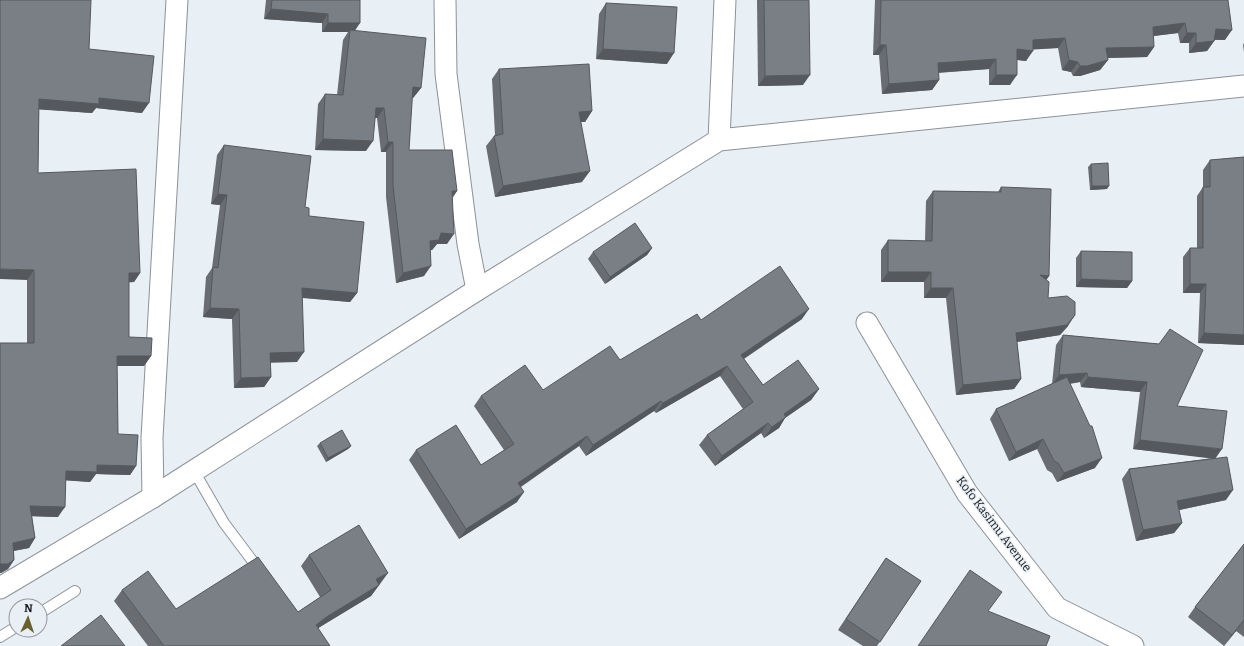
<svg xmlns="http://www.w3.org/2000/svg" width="1244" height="646" font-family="Bitter,serif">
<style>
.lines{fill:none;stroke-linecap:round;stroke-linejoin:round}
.lane-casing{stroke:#8c9298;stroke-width:12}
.street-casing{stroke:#8c9298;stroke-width:23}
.lane{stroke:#fff;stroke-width:10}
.street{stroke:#fff;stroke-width:21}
.wall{fill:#696d72}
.shaded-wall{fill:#55595d}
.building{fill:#7a7f85;stroke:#55595d}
.labels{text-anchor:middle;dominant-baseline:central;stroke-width:3;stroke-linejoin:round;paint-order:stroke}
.street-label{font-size:12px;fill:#141618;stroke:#e8eff5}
</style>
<rect width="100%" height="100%" fill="#e8eff5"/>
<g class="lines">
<defs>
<g id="lane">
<polyline points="194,471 224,523 260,571"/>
<polyline points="40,613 75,591"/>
<polyline points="0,637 16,627"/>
</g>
<g id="street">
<polyline points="445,0 446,74 468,244 477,290"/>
<polyline points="719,140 725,0"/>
<polyline points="867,323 967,493 1057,608 1133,646"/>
<polyline points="153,497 152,438 177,0"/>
<polyline points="0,588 153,497 477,290 719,140 1244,86"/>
</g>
</defs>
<!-- lane casing -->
<use href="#lane" class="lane-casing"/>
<!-- street casing -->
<use href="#street" class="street-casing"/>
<!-- lane -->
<use href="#lane" class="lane"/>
<!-- street -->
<use href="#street" class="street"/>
</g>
<!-- wall -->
<g class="wall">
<polygon points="0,0 89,49 142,113 96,108 92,113 39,109 38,173 140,273 134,282 129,282 129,337 151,356 144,366 117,366 118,434 136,466 130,475 96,474 90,482 66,480 58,517 32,516 35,538 29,548 14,551 14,560 8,569 1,573 0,573 0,343 27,343 27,280"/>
<polygon points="266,0 360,0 355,30 421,88 413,98 412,98 409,150 457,191 453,197 447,244 437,244 432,250 430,250 424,276 396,283 386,197 386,152 381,152 377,118 375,118 366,151 315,150 318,104 325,94 337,95 343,40 348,32 322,32 322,23 264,19"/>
<polygon points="757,0 809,0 803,85 758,86"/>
<polygon points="875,0 1228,0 1225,40 1215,40 1207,51 1189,53 1189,43 1180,43 1178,33 1153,36 1154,47 1147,57 1107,58 1108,60 1100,70 1080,76 1073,76 1071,72 1062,70 1058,48 1033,49 1026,61 1017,60 1010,85 989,85 989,69 938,73 939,80 932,90 882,94 879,55 873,55"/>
<polygon points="606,3 667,64 596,59 599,14"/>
<polygon points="1244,43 1244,52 1243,45"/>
<polygon points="499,69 592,111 585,122 581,122 582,182 495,197 486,146 494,136 495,135 492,79"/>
<polygon points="224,145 305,207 309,216 357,293 350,302 302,298 297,362 270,362 271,377 264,387 234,388 232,319 203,317 206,277 212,268 220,205 211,204 217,155"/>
<polygon points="1244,157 1244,345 1198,343 1200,293 1183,293 1183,257 1190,248 1197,248 1197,196 1203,187 1203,170 1210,160"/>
<polygon points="1091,164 1107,189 1090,190 1088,167"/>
<polygon points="1001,187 1049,276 1046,280 1048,298 1068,326 1060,335 1017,342 1021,379 1014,389 956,395 946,298 924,298 924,282 881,282 881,250 888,240 925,241 926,201 933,191 998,192"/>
<polygon points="652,248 647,255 605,284 588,259 593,252"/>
<polygon points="1081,251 1132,281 1127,288 1076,287 1076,258"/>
<polygon points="802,319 744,359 763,385 819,389 811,400 785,418 779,428 764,438 761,433 715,466 699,445 707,435 743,409 720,376 656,413 654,411 586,456 579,446 521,487 517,502 459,539 409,460 416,450 481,465 504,450 474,406 481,396 543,390 620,360 701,320"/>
<polygon points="1063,335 1159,344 1177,406 1215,458 1226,500 1179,510 1182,523 1174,533 1136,541 1122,479 1129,469 1213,458 1133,449 1140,392 1081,387 1080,382 1070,384 1095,468 1057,482 1052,473 1047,470 1037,449 1009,461 990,419 996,409 1052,384 1056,345"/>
<polygon points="320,443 351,446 348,449 326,462 317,446"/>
<polygon points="1244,544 1244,637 1236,631 1224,646 1188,617 1195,607"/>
<polygon points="309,555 380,584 371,596 318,628 330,646 148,646 114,601 122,590 176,609 298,612 320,597 301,566"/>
<polygon points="886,558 921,581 877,646 863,646 838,630"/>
</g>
<!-- shaded-wall -->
<g class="shaded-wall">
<polygon points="271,9 328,14 322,23 264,19"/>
<polygon points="328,23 360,23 354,32 350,30 348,32 322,32"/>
<polygon points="1185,23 1178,33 1146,37 1153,27"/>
<polygon points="1216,29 1232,30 1225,40 1209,39"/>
<polygon points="1187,33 1196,33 1189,43 1180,43"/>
<polygon points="1065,38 1058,48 1026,50 1033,40"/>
<polygon points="1214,41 1207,51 1189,53 1196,43"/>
<polygon points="880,45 886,45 879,55 873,55"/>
<polygon points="1154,47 1147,57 1099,58 1106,48"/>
<polygon points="603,49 674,53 667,64 596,59"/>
<polygon points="1017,49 1033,51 1026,61 1010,59"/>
<polygon points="996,59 989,69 931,73 938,63"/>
<polygon points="1069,60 1078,62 1071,72 1062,70"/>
<polygon points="1108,60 1100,70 1080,76 1073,76 1080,66"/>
<polygon points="810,75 803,85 758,86 765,76"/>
<polygon points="996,75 1017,75 1010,85 989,85"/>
<polygon points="939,80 932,90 882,94 889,84"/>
<polygon points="413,87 421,88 413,98 405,97"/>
<polygon points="99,98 149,103 142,113 96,108 92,113 32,109 39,99"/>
<polygon points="376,108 384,108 377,118 369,118"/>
<polygon points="592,111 585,122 572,122 579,112"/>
<polygon points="323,139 373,141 366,151 315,150"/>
<polygon points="388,142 393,142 386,152 381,152"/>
<polygon points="590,171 582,182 495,197 503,186"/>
<polygon points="1092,186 1109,186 1107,189 1090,190"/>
<polygon points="452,191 457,191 450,201"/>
<polygon points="218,194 227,195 220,205 211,204"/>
<polygon points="441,233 454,234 447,244 437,244 432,250 423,251 430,241"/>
<polygon points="652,248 647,255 605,284 610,277"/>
<polygon points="431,266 424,276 396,283 403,273"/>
<polygon points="0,269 34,270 27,280 0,279"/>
<polygon points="888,272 931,272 924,282 881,282"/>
<polygon points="129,273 140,273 134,282 122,283"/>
<polygon points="1040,275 1049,276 1042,286"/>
<polygon points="1081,279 1132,281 1127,288 1076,287"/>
<polygon points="1190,284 1206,284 1200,293 1183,293"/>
<polygon points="302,288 357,293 350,302 295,297"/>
<polygon points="931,288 953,288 946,298 924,298"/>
<polygon points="210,308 239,309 232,319 203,317"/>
<polygon points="809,309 802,319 734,365 741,355"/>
<polygon points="1075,315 1068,326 1060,335 1009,343 1016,333"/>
<polygon points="1204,333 1244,335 1244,345 1198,343"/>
<polygon points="304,352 297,362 263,363 270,353"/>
<polygon points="117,356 151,356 144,366 110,366"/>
<polygon points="727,366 720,376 656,413 663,403"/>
<polygon points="1087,373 1080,382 1052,385 1059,375"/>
<polygon points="271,377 264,387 234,388 241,378"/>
<polygon points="1088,377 1147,382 1140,392 1081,387"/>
<polygon points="1021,379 1014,389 956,395 963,385"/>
<polygon points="819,389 811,400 785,418 779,428 764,438 772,427 784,414"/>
<polygon points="661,401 654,411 586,456 593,445"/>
<polygon points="768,423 761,433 715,466 722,456"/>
<polygon points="587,436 579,446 511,493 518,483"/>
<polygon points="1043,439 1037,449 1009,461 1016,452"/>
<polygon points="1140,440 1222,449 1215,459 1133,449"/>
<polygon points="351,446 348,449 326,462 328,458"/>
<polygon points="1102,458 1095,468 1057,482 1064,473"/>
<polygon points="97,465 136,466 130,475 96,474 90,482 59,480 66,471"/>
<polygon points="1233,490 1226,500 1170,512 1177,501"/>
<polygon points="524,492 517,502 459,539 466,529"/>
<polygon points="30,506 65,507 58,517 23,516"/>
<polygon points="1182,523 1174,533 1136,541 1143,530"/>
<polygon points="35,538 29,548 7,552 13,543"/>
<polygon points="14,560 8,569 1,573 0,573 0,564"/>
<polygon points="388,573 380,584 368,590 376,579"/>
<polygon points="379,585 371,596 320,627 308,636 316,625 328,616"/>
<polygon points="1243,621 1236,631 1224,646 1232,635"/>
</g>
<!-- building -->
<g class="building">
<polygon points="0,0 91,0 89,49 154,56 149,103 99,98 99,104 39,99 38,173 136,169 140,273 129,273 129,337 152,338 151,356 117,356 118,434 138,435 136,466 97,465 97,472 66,471 65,507 30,506 35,538 13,543 14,560 8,564 0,564 0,343 34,343 34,270 0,269"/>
<polygon points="272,0 360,0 360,23 328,23 328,14 271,9"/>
<polygon points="764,0 809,0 810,75 765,76"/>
<polygon points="881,0 1228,0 1232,30 1216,29 1214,41 1196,43 1196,33 1187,33 1185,23 1153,27 1154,47 1106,48 1108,60 1087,66 1080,66 1078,62 1069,60 1065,38 1033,40 1033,51 1017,49 1017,75 996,75 996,59 938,63 939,80 889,84 886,45 880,45"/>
<polygon points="606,3 677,7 674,53 603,49"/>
<polygon points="350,30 426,38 421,88 413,87 409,150 452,150 457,191 452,191 454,234 441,233 439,240 430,241 431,266 403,273 393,186 393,142 388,142 384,108 376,108 373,141 323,139 325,94 343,95"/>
<polygon points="589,64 592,111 579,112 590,171 503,186 494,136 503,134 499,69"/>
<polygon points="224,145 311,156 305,207 309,208 309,216 364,222 357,293 302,288 304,352 270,353 271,377 241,378 239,309 210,308 213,267 218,268 227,195 218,194"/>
<polygon points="1244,157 1244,335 1204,333 1206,284 1190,284 1190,248 1203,248 1203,187 1210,187 1210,160"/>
<polygon points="1108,163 1109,186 1092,186 1091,164"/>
<polygon points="1001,187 1051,189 1049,276 1040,275 1049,282 1048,298 1067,296 1075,302 1075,315 1067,325 1016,333 1021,379 963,385 953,288 931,288 931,272 888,272 888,240 932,241 933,191 1001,192"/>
<polygon points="635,223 652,248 610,277 593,252"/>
<polygon points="1081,251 1132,252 1132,281 1081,279"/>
<polygon points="780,266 809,309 741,355 763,385 798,360 819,389 784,414 786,417 772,427 768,423 722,456 707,435 753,402 727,366 663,403 661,401 593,445 587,436 518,483 524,492 466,529 416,450 456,425 481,465 514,444 481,396 525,365 543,390 610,346 620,360 697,314 701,320"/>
<polygon points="1170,329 1203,350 1177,406 1227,411 1222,449 1140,440 1147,382 1088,377 1087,373 1059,375 1063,335 1159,344"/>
<polygon points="1067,377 1090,426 1092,426 1102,458 1064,473 1058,463 1054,461 1043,439 1016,452 996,409"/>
<polygon points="342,430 351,446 328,458 320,443"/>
<polygon points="1227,457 1233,490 1177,501 1182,523 1143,530 1129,469"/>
<polygon points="359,525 388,573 376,579 379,585 328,616 316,625 330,646 164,646 122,590 148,571 176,609 258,557 298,612 331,590 309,555"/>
<polygon points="1244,544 1244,621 1243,621 1232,635 1195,607"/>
<polygon points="886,558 921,581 880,642 846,619"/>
<polygon points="970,570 1002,592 988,611 1050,636 1046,646 918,646"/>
<polygon points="101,615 125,646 61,646"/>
</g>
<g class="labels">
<!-- street labels -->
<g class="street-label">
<text transform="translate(994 524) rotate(53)">Kofo Kasimu Avenue</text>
</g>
</g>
<!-- north arrow -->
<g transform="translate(28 618) rotate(3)"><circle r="19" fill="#e8eff5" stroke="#93989d"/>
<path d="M0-3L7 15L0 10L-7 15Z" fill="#69602d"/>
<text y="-6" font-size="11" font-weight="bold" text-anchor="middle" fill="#141618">N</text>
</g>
</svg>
